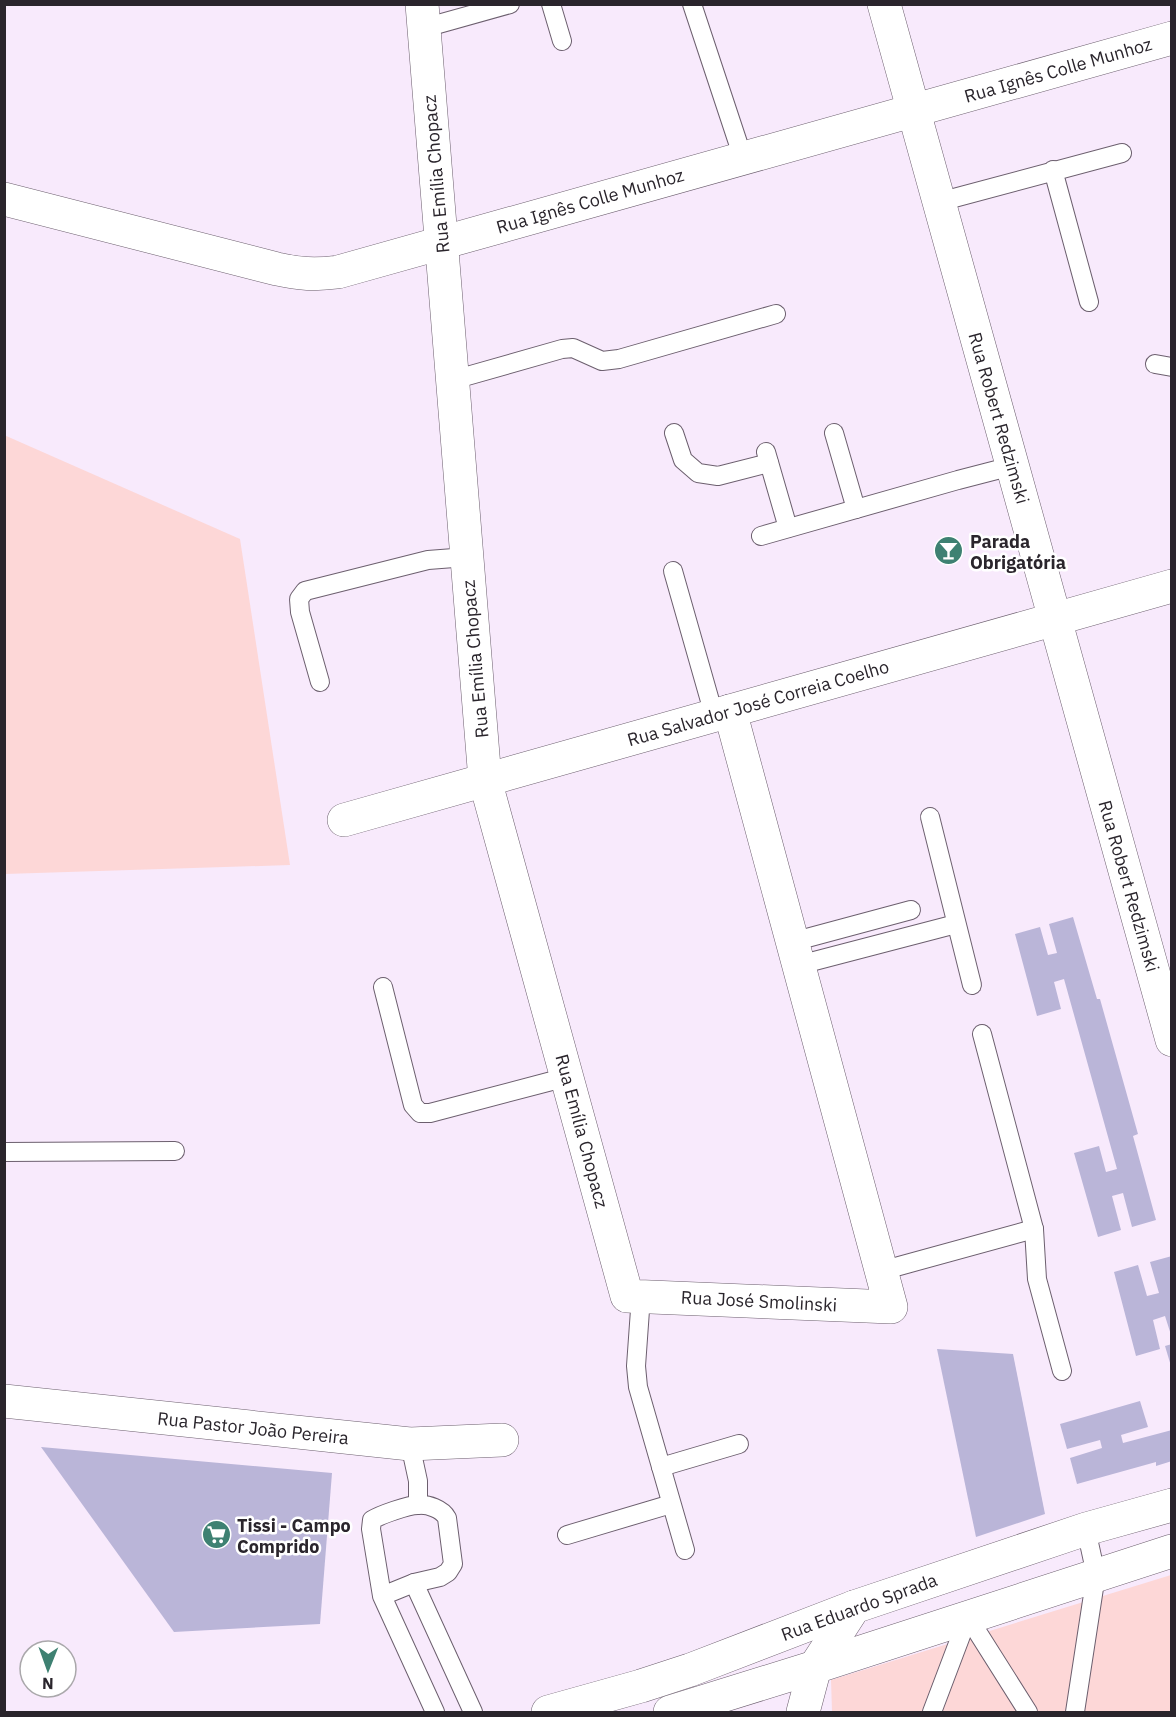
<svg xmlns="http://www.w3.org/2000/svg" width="1176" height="1717" font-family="'IBM Plex Sans',sans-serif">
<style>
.green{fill:#fdd7d7}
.building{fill:#bab5d8}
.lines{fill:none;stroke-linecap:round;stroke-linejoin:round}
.lane-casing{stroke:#6c5f6e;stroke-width:20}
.street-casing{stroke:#6c5f6e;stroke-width:34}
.secondary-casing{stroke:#6c5f6e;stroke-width:34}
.primary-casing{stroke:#6c5f6e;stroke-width:34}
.lane{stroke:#fff;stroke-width:18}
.street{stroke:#fff;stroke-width:33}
.secondary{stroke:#fff;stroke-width:33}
.primary{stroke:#fff;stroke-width:33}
.labels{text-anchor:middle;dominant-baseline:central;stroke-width:5;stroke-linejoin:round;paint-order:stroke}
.street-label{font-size:18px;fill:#2a252c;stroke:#fff}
.poi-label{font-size:18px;font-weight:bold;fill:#2a252c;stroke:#fff;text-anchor:start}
</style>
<rect width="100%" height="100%" fill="#f8eafc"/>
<!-- green -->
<g class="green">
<polygon points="4,435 240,539 290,865 5,874"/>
<polygon points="1171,1575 1171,1712 832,1712 831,1680"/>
</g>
<!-- building -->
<g class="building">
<polygon points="1073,917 1097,999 1100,999 1138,1134 1133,1136 1156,1220 1132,1227 1123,1193 1112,1196 1121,1230 1098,1237 1074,1153 1099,1146 1106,1172 1117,1169 1064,979 1054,982 1061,1009 1037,1016 1015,934 1040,927 1048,955 1057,953 1049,924"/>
<polygon points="1172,1256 1172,1338 1165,1316 1153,1320 1160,1349 1136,1356 1114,1272 1138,1265 1147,1296 1159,1293 1150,1262"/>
<polygon points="1172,1344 1172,1366 1171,1366 1165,1346"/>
<polygon points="937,1349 1013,1354 1045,1514 976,1537"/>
<polygon points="1140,1401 1148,1427 1121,1435 1123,1443 1172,1430 1172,1461 1156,1466 1156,1462 1077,1484 1070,1458 1102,1448 1100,1440 1067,1449 1060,1424"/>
<polygon points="41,1447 332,1473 320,1624 174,1632"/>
</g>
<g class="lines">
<defs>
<g id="lane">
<polyline points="551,4 562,41"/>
<polyline points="692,4 743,158"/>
<polyline points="424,28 510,4"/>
<polyline points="1053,170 1089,302"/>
<polyline points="939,202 1122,153"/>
<polyline points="1155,364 1172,367"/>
<polyline points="453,380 562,349 573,348 602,361 619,359 776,314"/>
<polyline points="674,433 683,460 698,473 718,476 769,463"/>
<polyline points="834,433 856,509"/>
<polyline points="766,452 788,528"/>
<polyline points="761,536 958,480 1012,466"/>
<polyline points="673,571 714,715"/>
<polyline points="320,682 300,612 299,599 305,591 428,560 467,557"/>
<polyline points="930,817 972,985"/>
<polyline points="792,942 911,910"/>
<polyline points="799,965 956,924"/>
<polyline points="383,987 413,1105 420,1113 430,1113 567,1077"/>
<polyline points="982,1034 1034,1229 1037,1279 1062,1371"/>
<polyline points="4,1152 175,1151"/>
<polyline points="881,1271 1034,1229"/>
<polyline points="641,1296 636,1366 638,1387 685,1550"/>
<polyline points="410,1444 418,1481 418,1505"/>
<polyline points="661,1467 739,1444"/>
<polyline points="567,1535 671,1504"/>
<polyline points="414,1583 473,1712"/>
<path d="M382,1596l32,-13 26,-6 8,-5 5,-8 -6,-46c-5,-9 -19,-14 -29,-13 -10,0 -38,10 -46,15l-1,9 11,67 53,116"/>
<polyline points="968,1617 1028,1712"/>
<polyline points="932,1712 968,1617"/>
<polyline points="1075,1712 1096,1575 1086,1529"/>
</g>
<g id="street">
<polyline points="422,4 485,780 627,1296 891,1307 730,711"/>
<path d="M4,199l273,70c22,5 38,6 61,3l834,-234"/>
<polyline points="344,820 1172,586"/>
<polyline points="4,1401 410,1444 502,1440"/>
</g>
<g id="secondary">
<polyline points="884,4 1172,1040"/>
<polyline points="548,1712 641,1686 690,1670 854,1607"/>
<polyline points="670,1712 815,1667"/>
</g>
<g id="primary">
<polyline points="815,1667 1172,1551"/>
<polyline points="803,1712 815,1667 854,1607 1086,1529 1172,1505"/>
</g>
</defs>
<!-- lane casing -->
<use href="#lane" class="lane-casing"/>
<!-- street casing -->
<use href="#street" class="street-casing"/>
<!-- secondary casing -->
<use href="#secondary" class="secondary-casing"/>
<!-- primary casing -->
<use href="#primary" class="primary-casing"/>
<!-- lane -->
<use href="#lane" class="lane"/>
<!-- street -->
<use href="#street" class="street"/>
<!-- secondary -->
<use href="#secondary" class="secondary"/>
<!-- primary -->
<use href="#primary" class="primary"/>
</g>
<!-- icons -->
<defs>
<symbol id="bar-disc" viewBox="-11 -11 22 22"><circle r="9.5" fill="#3e8172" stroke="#fff"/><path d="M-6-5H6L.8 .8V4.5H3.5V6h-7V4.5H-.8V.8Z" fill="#fff"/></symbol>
<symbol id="supermarket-disc" viewBox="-11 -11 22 22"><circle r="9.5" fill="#3e8172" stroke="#fff"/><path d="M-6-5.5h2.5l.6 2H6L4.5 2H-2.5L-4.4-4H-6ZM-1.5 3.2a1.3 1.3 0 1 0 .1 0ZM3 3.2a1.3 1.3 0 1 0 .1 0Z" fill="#fff"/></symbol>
</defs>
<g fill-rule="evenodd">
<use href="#bar-disc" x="932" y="534" width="33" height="33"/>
<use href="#supermarket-disc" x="200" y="1518" width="33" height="33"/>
</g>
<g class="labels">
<!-- street labels -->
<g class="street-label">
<text transform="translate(1058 70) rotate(-16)">Rua Ignês Colle Munhoz</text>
<text transform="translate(436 174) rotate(-95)">Rua Emília Chopacz</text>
<text transform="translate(590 201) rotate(-16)">Rua Ignês Colle Munhoz</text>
<text transform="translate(999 418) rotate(74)">Rua Robert Redzimski</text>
<text transform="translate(475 659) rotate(-95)">Rua Emília Chopacz</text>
<text transform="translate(758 703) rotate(-16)">Rua Salvador José Correia Coelho</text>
<text transform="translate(1129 886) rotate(74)">Rua Robert Redzimski</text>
<text transform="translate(582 1131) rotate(75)">Rua Emília Chopacz</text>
<text transform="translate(759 1301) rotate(3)">Rua José Smolinski</text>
<text transform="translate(253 1428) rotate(6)">Rua Pastor João Pereira</text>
<text transform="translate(859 1607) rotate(-20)">Rua Eduardo Sprada</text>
</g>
<!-- poi labels -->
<g class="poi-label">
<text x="970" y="541">Parada<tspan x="970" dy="21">Obrigatória</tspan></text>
<text x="237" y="1525">Tissi - Campo<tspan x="237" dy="21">Comprido</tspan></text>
</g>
</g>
<!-- border -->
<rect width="1176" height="1717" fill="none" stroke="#2a252c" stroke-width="12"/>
<!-- north arrow -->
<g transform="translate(48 1669) rotate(181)"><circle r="28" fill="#ffffff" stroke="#aaa8ab" stroke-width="1.5"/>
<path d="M0-4.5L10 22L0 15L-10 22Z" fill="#3e8172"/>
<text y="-9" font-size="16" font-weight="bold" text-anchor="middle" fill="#2a252c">N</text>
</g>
</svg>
